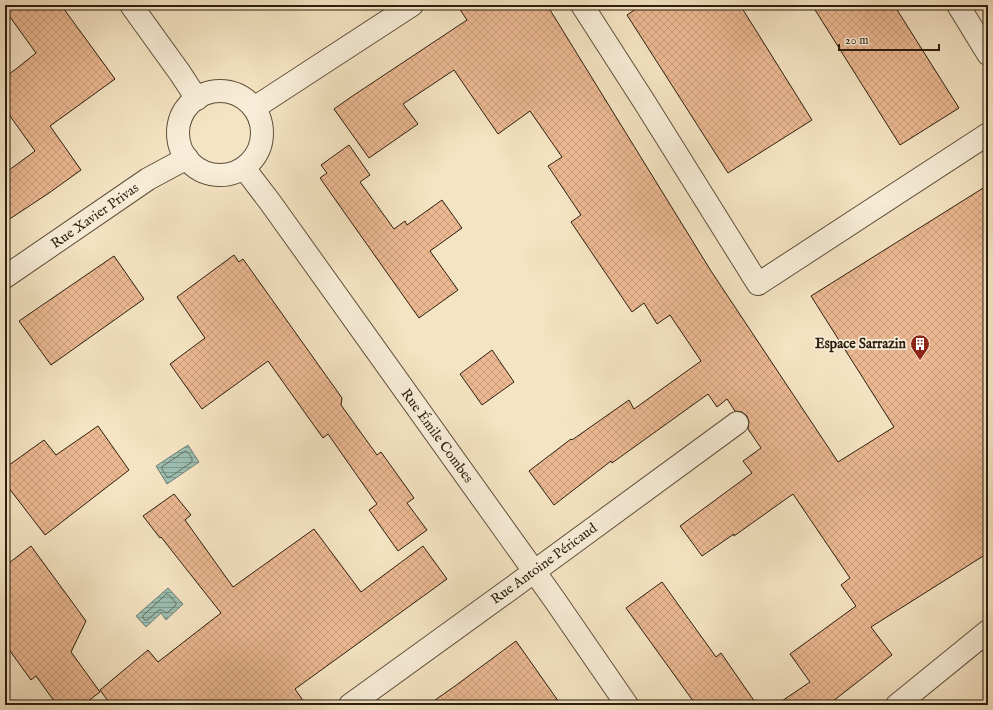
<svg xmlns="http://www.w3.org/2000/svg" width="993" height="710" font-family="'IM FELL English',serif">
<style>
.water{fill:url(#water-rules);stroke:#6f7f71}
.lines{fill:none;stroke-linecap:round;stroke-linejoin:round}
.shore{stroke:#646f60;stroke-width:1}
.building{fill:url(#building-cross-hatch);stroke:#2b1f0e}
.minor-casing{stroke:#5e503b;stroke-width:24}
.minor{stroke:#f8edd8;stroke-width:22}
.labels{text-anchor:middle;dominant-baseline:central;stroke-width:3.5;stroke-linejoin:round;paint-order:stroke}
.street-label{font-size:14px;fill:#2b1f0e;stroke:#f8edd8}
.poi-label{font-size:14px;font-weight:bold;fill:#2b1f0e;stroke:#f8edd8;text-anchor:end}
</style>
<defs>
<pattern id="water-rules" width="6" height="5" patternUnits="userSpaceOnUse"><rect width="6" height="5" fill="#9cbfb3"/><path d="M0 2.5h6" fill="none" stroke="#7f9b90"/></pattern>
<pattern id="building-cross-hatch" width="8" height="8" patternUnits="userSpaceOnUse"><rect width="8" height="8" fill="#ebb892"/><path d="M0 0l8 8M0 8l8-8" fill="none" stroke="#ca9e7d"/></pattern>
</defs>
<rect width="100%" height="100%" fill="#f5e4c3"/>
<filter id="stains"><feTurbulence type="fractalNoise" baseFrequency=".005" numOctaves="4"/><feColorMatrix values="0 0 0 0 .2 0 0 0 0 .09 0 0 0 0 .02 0 0 0 .5 -.17"/></filter>
<radialGradient id="worn" r=".72"><stop offset=".6" stop-color="#630" stop-opacity="0"/><stop offset="1" stop-color="#630" stop-opacity=".3"/></radialGradient>
<!-- water -->
<g class="water">
<polygon points="188,445 199,462 167,484 156,466"/>
<polygon points="168,588 183,604 166,620 161,613 146,627 136,616"/>
</g>
<g class="lines">
<!-- shore -->
<g class="shore">
<path d="M186,451c3,2 7,7 6,11l-22,15h-3l-5,-8v-2z"/>
<path d="M167,594l2,1 7,8v2l-9,8c-3,0 -4,-4 -8,-3l-12,10h-2l-2,-2v-2z"/>
</g>
</g>
<!-- building -->
<g class="building">
<polygon points="5,5 61,5 115,79 50,126 81,170 49,193 5,222 5,173 35,151 5,109 5,77 16,69 36,53 5,10"/>
<polygon points="457,5 547,5 711,271 838,462 894,427 811,296 988,185 988,553 871,627 892,655 828,705 776,705 810,682 790,654 856,606 841,585 850,578 793,494 734,536 734,534 702,556 680,526 752,473 743,461 761,448 748,429 749,422 747,416 742,412 735,411 727,399 717,407 708,394 612,463 611,461 554,505 529,471 571,439 572,440 629,400 634,409 701,361 670,315 657,324 644,303 632,312 571,222 581,215 548,166 562,157 530,111 498,134 454,70 403,104 418,124 369,158 334,109 351,97 467,20"/>
<polygon points="642,5 740,5 812,120 728,173 627,15"/>
<polygon points="812,5 894,5 959,108 900,145"/>
<polygon points="349,145 370,175 360,182 394,229 405,221 407,225 442,200 462,228 430,251 458,290 419,318 320,178 327,173 321,165"/>
<polygon points="234,255 239,262 243,259 342,398 341,405 377,455 381,452 414,498 407,503 427,530 398,551 369,510 377,504 328,434 323,438 268,361 202,409 170,364 205,338 177,297"/>
<polygon points="114,256 144,299 51,365 19,321"/>
<polygon points="492,350 514,382 482,405 460,374"/>
<polygon points="98,426 129,470 45,535 5,483 5,468 44,440 56,455"/>
<polygon points="174,494 191,515 185,520 233,587 314,529 361,592 423,546 447,579 295,689 306,705 111,705 100,690 148,650 158,662 221,613 161,537 160,538 143,516"/>
<polygon points="31,546 86,621 71,652 100,692 83,705 57,705 36,676 31,680 5,644 5,566"/>
<polygon points="662,582 716,657 721,653 757,705 696,705 626,608"/>
<polygon points="516,641 561,705 428,705 455,686"/>
</g>
<g class="lines">
<defs>
<g id="minor">
<polyline points="131,5 180,73 197,99"/>
<polyline points="582,5 645,103 758,284 988,134"/>
<polyline points="958,5 988,54"/>
<circle cx="220" cy="133" r="42"/>
<polyline points="254,108 412,5"/>
<polyline points="244,168 270,202 554,599 627,705"/>
<polyline points="5,277 148,179 187,158"/>
<polyline points="350,705 509,590 737,423"/>
<polyline points="897,705 988,631"/>
</g>
</defs>
<!-- minor casing -->
<use href="#minor" class="minor-casing"/>
<!-- minor -->
<use href="#minor" class="minor"/>
</g>
<!-- icons -->
<defs>
<symbol id="building-pin" viewBox="-11 -11 22 30"><path d="M0 17L-7.5 6A9.5 9.5 0 1 1 7.5 6Z" fill="#8f2418" stroke="#f8edd8"/><path d="M-4-6H4V6H1V3H-1V6H-4ZM-2.5-4.3h1.7v1.8h-1.7ZM.8-4.3h1.7v1.8H.8ZM-2.5-1h1.7V.8h-1.7ZM.8-1h1.7V.8H.8Z" fill="#fff"/></symbol>
</defs>
<g fill-rule="evenodd">
<use href="#building-pin" x="909" y="333" width="22" height="30"/>
</g>
<g class="labels">
<!-- street labels -->
<g class="street-label">
<text transform="translate(95 216) rotate(-35)">Rue Xavier Privas</text>
<text transform="translate(437 436) rotate(54)">Rue Émile Combes</text>
<text transform="translate(544 564) rotate(-36)">Rue Antoine Péricaud</text>
</g>
<!-- poi labels -->
<g class="poi-label">
<text x="906" y="344">Espace Sarrazin</text>
</g>
</g>
<!-- margin -->
<rect width="993" height="710" fill="none" stroke="#f5e4c3" stroke-width="20"/>
<rect x="6" y="6" width="981" height="698" fill="none" stroke="#2b1f0e" stroke-width="2"/>
<rect x="10" y="10" width="973" height="690" fill="none" stroke="#2b1f0e"/>
<!-- scale -->
<path d="M839 44v6h100v-6" fill="none" stroke="#2b1f0e" stroke-width="2"/>
<text x="845" y="44" font-size="12" fill="#2b1f0e" stroke="#f8edd8" stroke-width="3" paint-order="stroke">20 m</text>
<rect width="100%" height="100%" filter="url(#stains)"/>
<rect width="100%" height="100%" fill="url(#worn)"/>
</svg>
